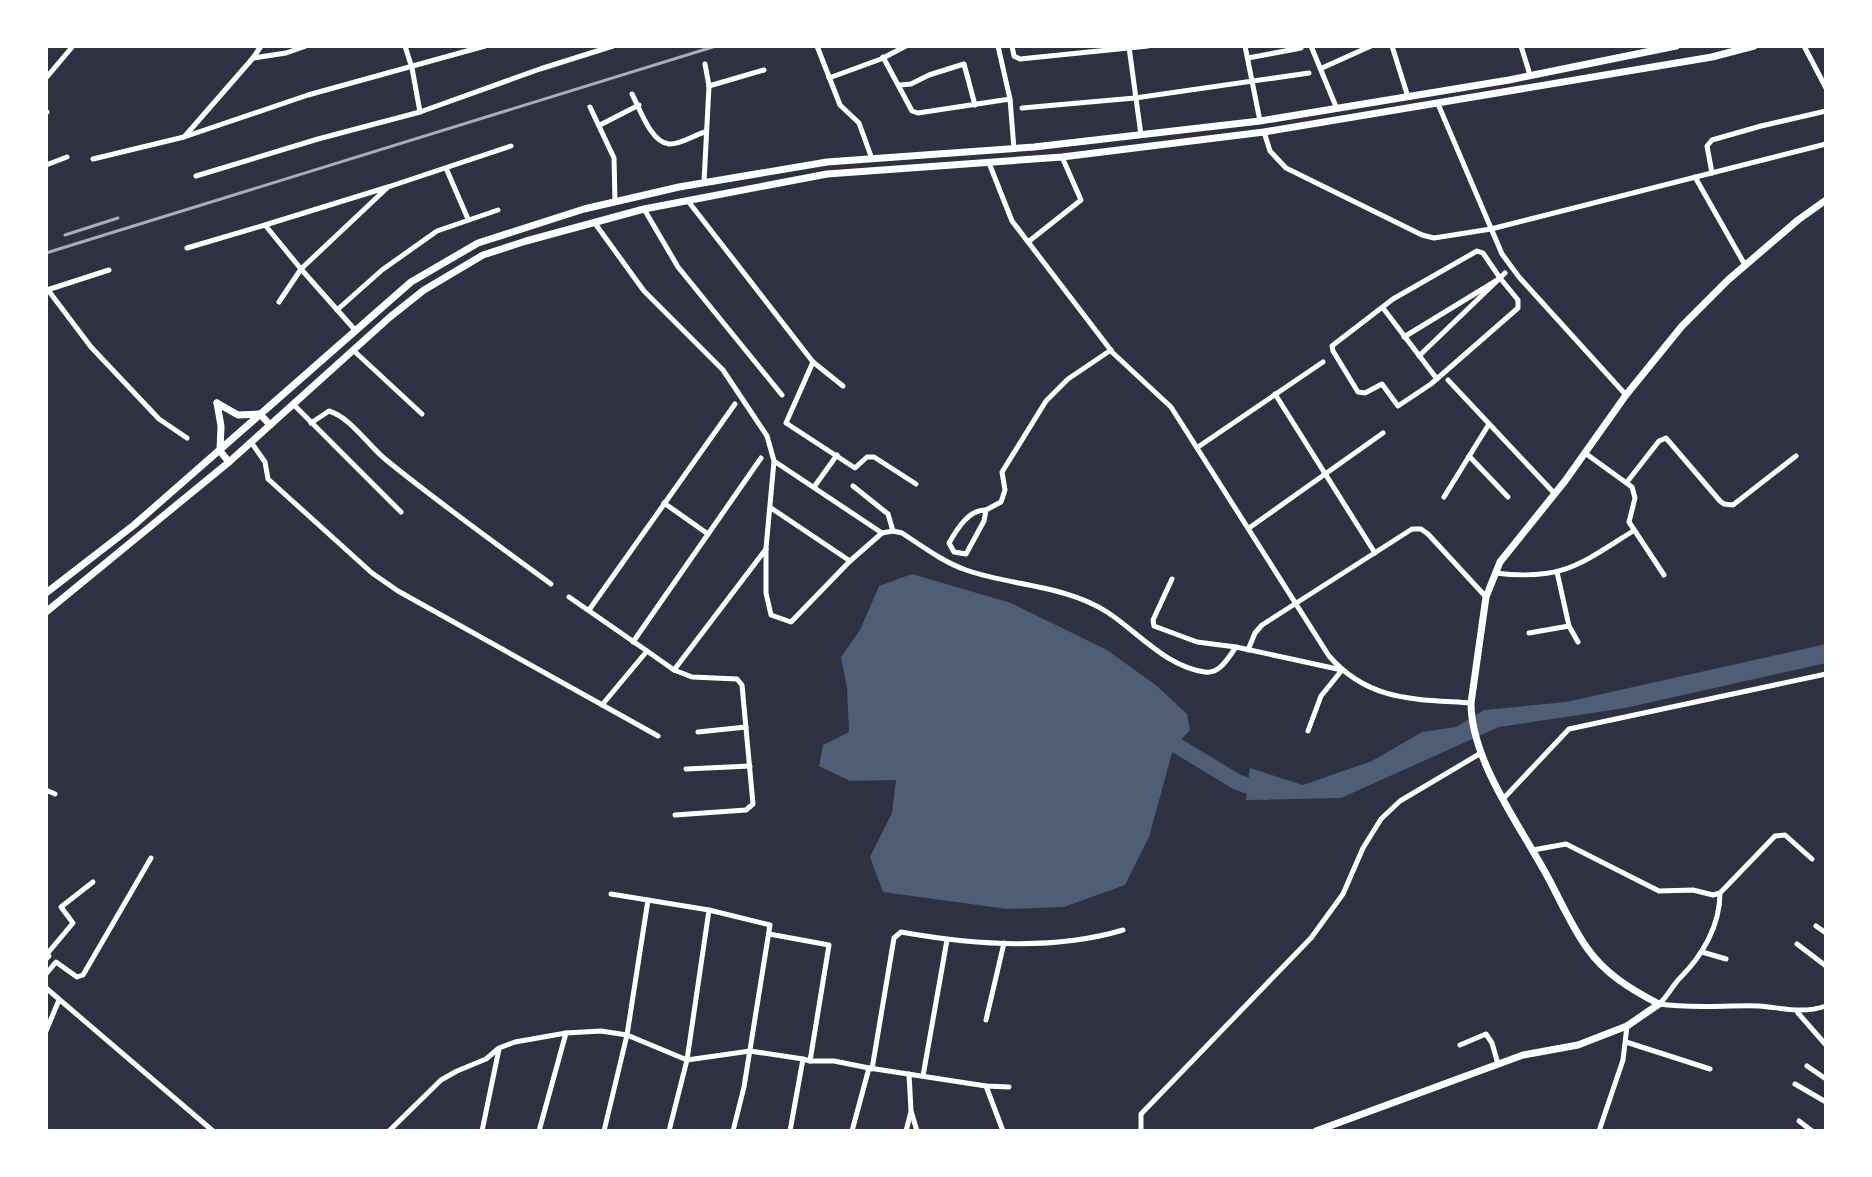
<svg xmlns="http://www.w3.org/2000/svg" width="1872" height="1177" font-family="'IBM Plex Sans',sans-serif">
<style>
.water{fill:#4f5d75}
.lines{fill:none;stroke-linecap:round;stroke-linejoin:round}
.river{stroke:#4f5d75;stroke-width:16}
.minor{stroke:#fff;stroke-width:5}
.secondary{stroke:#fff;stroke-width:7}
.rail{stroke:#abadb3;stroke-width:3}
</style>
<rect width="100%" height="100%" fill="#2d3142"/>
<!-- water -->
<g class="water">
<polygon points="912,574 1011,603 1107,650 1157,686 1187,714 1190,730 1176,745 1172,753 1149,837 1125,885 1064,907 1007,909 883,892 870,857 892,813 896,780 850,781 819,766 823,745 849,732 847,688 841,657 860,630 879,586"/>
<polygon points="1826,644 1826,663 1625,708 1499,727 1341,798 1246,800 1250,768 1303,785 1372,761 1422,732 1456,727 1484,710 1566,702"/>
</g>
<g class="lines">
<!-- river -->
<polyline class="river" points="1176,745 1237,782 1266,792"/>
<!-- minor -->
<g class="minor">
<polyline points="405,46 412,68 420,112 540,69 613,46"/>
<polyline points="817,46 840,105 859,123 872,159"/>
<polyline points="998,46 1010,99 1014,149"/>
<polyline points="1012,46 1014,56 1020,59 1148,46"/>
<polyline points="1245,46 1260,121"/>
<polyline points="1311,46 1337,109"/>
<polyline points="1392,46 1408,97"/>
<polyline points="1521,46 1530,75"/>
<polyline points="1804,46 1826,88"/>
<polyline points="1129,47 1141,135"/>
<polyline points="883,57 912,111 918,113 1010,99"/>
<polyline points="253,58 261,46"/>
<polyline points="1248,58 1301,48"/>
<polyline points="1322,68 1371,46"/>
<polyline points="46,78 73,46"/>
<polyline points="829,78 881,59 906,46"/>
<polyline points="900,85 911,84 929,75 964,64 975,105"/>
<polyline points="709,86 764,70"/>
<path d="M632,94c7,13 19,49 37,50 11,1 25,-9 36,-12"/>
<polyline points="1438,104 1502,254 1519,277 1626,395"/>
<polyline points="590,107 614,158 615,202"/>
<polyline points="1022,108 1135,98 1309,73"/>
<polyline points="46,112 47,112"/>
<polyline points="600,125 639,105"/>
<polyline points="1264,132 1270,151 1286,168 1422,235 1434,238 1491,229 1826,144"/>
<polyline points="185,136 253,58 286,53 306,46"/>
<polyline points="93,159 184,137 308,95 485,46"/>
<path d="M989,163l23,58 101,132 58,54 158,249c40,46 87,43 142,47"/>
<polyline points="46,165 67,157"/>
<polyline points="446,168 468,219"/>
<polyline points="1712,173 1707,146 1712,140 1761,126 1826,111"/>
<polyline points="196,176 318,139 420,112"/>
<polyline points="1695,177 1745,265"/>
<polyline points="704,182 709,86 705,64"/>
<polyline points="388,187 511,146"/>
<polyline points="688,201 813,362 786,423 855,468 867,457 874,457 916,484"/>
<polyline points="644,209 678,267 782,395"/>
<polyline points="594,222 644,291 723,370 767,436 774,461 766,548 766,593 771,615 791,622 850,561 882,533 774,461"/>
<polyline points="1028,242 1081,200 1062,157"/>
<polyline points="187,248 265,225 301,269 388,187 265,225"/>
<polyline points="1500,278 1483,253 1477,251 1393,299 1337,342 1332,346 1333,351 1358,392 1365,393 1382,384 1398,406 1431,384 1518,308 1518,300 1500,278 1505,273"/>
<polyline points="47,290 109,270"/>
<polyline points="48,290 91,347 159,419 187,438"/>
<polyline points="279,302 301,269 355,330"/>
<polyline points="1383,308 1437,379"/>
<polyline points="337,310 382,270 437,231 498,210"/>
<polyline points="1404,337 1499,279"/>
<polyline points="353,350 422,414"/>
<polyline points="1419,356 1500,278"/>
<polyline points="813,362 843,386"/>
<polyline points="1448,380 1555,494"/>
<polyline points="1275,394 1375,553"/>
<polyline points="293,404 401,512"/>
<path d="M311,423l18,-12c22,7 38,33 56,48 54,44 110,84 166,125"/>
<polyline points="251,442 265,462 268,479 372,573 398,591 658,736"/>
<polyline points="1198,447 1323,362"/>
<polyline points="1585,453 1632,487 1635,498 1629,522 1664,575"/>
<polyline points="1469,456 1508,497"/>
<polyline points="1627,482 1659,441 1666,438 1720,501 1724,504 1733,505 1796,456"/>
<polyline points="853,486 888,514 893,531"/>
<polyline points="814,487 837,455"/>
<polyline points="1444,497 1489,424"/>
<polyline points="664,503 708,534"/>
<polyline points="771,508 850,561"/>
<path d="M986,510c-17,-1 -29,19 -37,33l5,9 12,2 18,-33 2,-11 15,-8 4,-12 -3,-18 44,-71 22,-22 43,-29"/>
<polyline points="1249,528 1383,433"/>
<path d="M882,533l11,-2 9,2c20,13 41,29 64,37 46,16 99,15 141,42 31,20 59,55 98,60 15,2 23,-14 31,-25l106,23 -21,26 -13,35"/>
<polyline points="1557,572 1569,626 1578,642"/>
<path d="M1495,573c67,8 84,-8 138,-42"/>
<polyline points="1172,579 1153,620 1154,626 1197,642 1236,647"/>
<polyline points="569,597 647,651"/>
<polyline points="589,610 735,404"/>
<polyline points="1529,633 1569,626"/>
<polyline points="633,642 761,458"/>
<polyline points="1248,650 1255,633 1262,625 1412,529 1421,529 1428,534 1486,597"/>
<polyline points="674,670 692,677 737,679 742,685 753,804 746,810 675,815"/>
<polyline points="602,705 647,651 674,670 766,549"/>
<polyline points="698,732 746,727"/>
<polyline points="686,769 750,766"/>
<polyline points="46,790 55,794"/>
<polyline points="1504,798 1569,729 1826,674"/>
<polyline points="1533,850 1566,844 1659,891 1693,890 1713,895 1720,893 1775,836 1785,835 1812,859"/>
<polyline points="709,910 770,925 744,1087 733,1131"/>
<polyline points="1816,926 1826,933"/>
<polyline points="769,934 829,945 810,1061 803,1059"/>
<polyline points="1797,944 1826,966"/>
<polyline points="1702,952 1726,959"/>
<polyline points="46,959 49,956 47,954 73,923 61,907 93,882"/>
<polyline points="46,974 56,962 77,977 83,975 151,858"/>
<polyline points="46,988 213,1131"/>
<path d="M1660,1003c8,-7 12,-17 20,-25 22,-22 40,-52 40,-85"/>
<path d="M1659,1004c33,5 67,1 100,2 24,2 43,8 67,0"/>
<polyline points="1798,1013 1826,1045"/>
<polyline points="986,1020 1004,943"/>
<polyline points="46,1031 59,1000"/>
<polyline points="1626,1042 1710,1069"/>
<polyline points="1460,1045 1486,1034 1492,1043 1498,1064"/>
<polyline points="810,1061 834,1061 869,1068 852,1131"/>
<polyline points="1807,1066 1826,1079"/>
<polyline points="869,1068 986,1086 1009,1087"/>
<path d="M872,1069l22,-131 7,-6c72,13 152,19 222,-2"/>
<polyline points="909,1074 911,1111 917,1131"/>
<polyline points="923,1076 947,940"/>
<polyline points="1795,1084 1826,1102"/>
<polyline points="986,1086 1003,1131"/>
<polyline points="1799,1121 1812,1131"/>
<polyline points="389,1131 441,1080 457,1071 486,1059 499,1048 515,1042 566,1033"/>
<polyline points="482,1131 499,1049"/>
<polyline points="539,1131 566,1033 601,1031 627,1035 648,900"/>
<polyline points="604,1131 627,1035 687,1060 709,910 611,894"/>
<polyline points="669,1131 687,1060 750,1051 803,1059 790,1131"/>
<polyline points="906,1131 911,1112"/>
<polyline points="1141,1131 1141,1114 1311,938 1343,894 1363,848 1381,819 1400,801 1481,753"/>
<polyline points="1599,1131 1623,1060 1627,1026"/>
</g>
<!-- secondary -->
<g class="secondary">
<polyline points="217,403 221,426 220,451 229,462"/>
<polyline points="217,403 238,415 260,414 270,425"/>
<polyline points="46,593 134,525 411,282 478,243 584,209 679,187 827,162 1034,147 1260,121 1509,80 1676,46"/>
<polyline points="46,612 229,462 390,317 424,290 483,255 526,241 644,209 827,174 1062,157 1264,132 1712,57 1754,46"/>
<path d="M1316,1131l207,-76 55,-10 49,-19 32,-22c-27,-14 -54,-30 -72,-56 -17,-24 -28,-51 -42,-76 -27,-49 -74,-113 -74,-169l15,-106 14,-35 65,-81 61,-86 56,-69 46,-46 70,-60 28,-20"/>
</g>
<!-- rail -->
<g class="rail">
<polyline points="65,235 118,218"/>
<polyline points="46,253 716,46"/>
</g>
</g>
<!-- border -->
<rect width="1872" height="1177" fill="none" stroke="#ffffff" stroke-width="96"/>
</svg>
